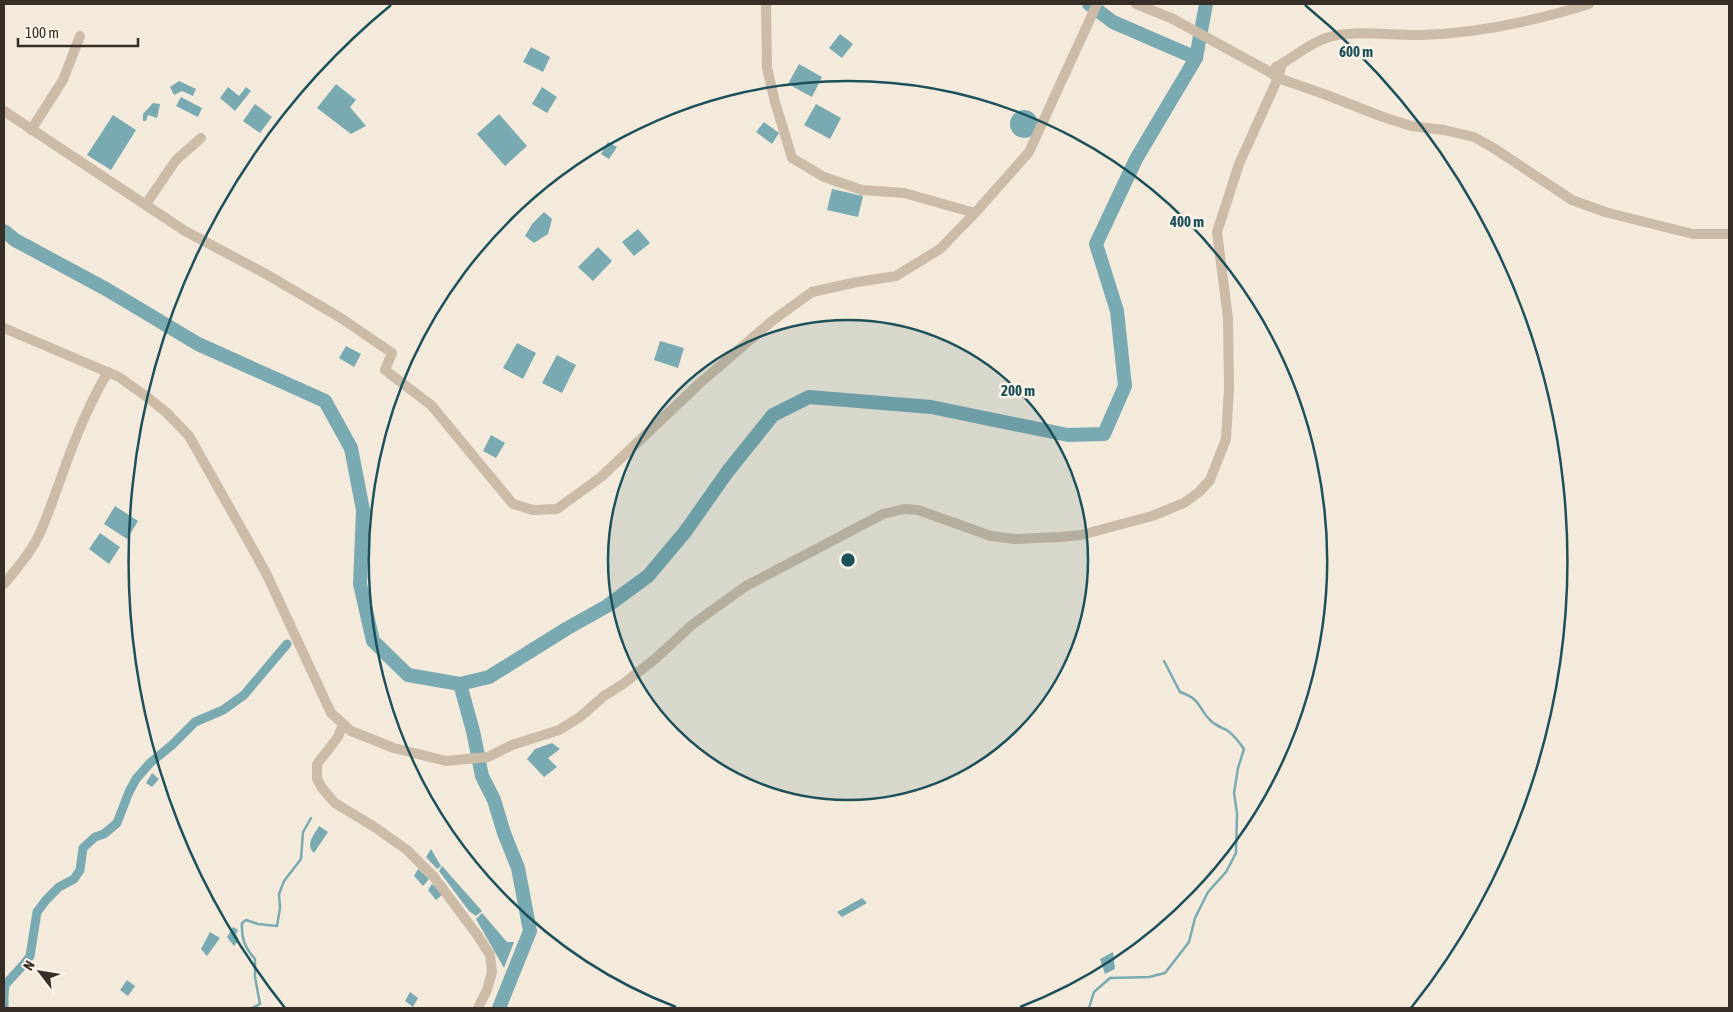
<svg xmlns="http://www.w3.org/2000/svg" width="1733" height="1012" font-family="'Asap Condensed',sans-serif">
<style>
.water{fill:#79a9b1}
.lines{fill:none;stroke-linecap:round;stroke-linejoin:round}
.stream{stroke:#79a9b1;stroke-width:2.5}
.canal{stroke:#79a9b1;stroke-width:9}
.river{stroke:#79a9b1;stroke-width:14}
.minor{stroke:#cbbba7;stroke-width:10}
.ring{fill:none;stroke:#1c505a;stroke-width:2.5}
.centre{fill:#1c505a;stroke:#faf4e8;stroke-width:2.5}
.ring-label{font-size:15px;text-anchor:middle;font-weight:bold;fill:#1c505a;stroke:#faf4e8;stroke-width:5;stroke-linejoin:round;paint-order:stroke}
</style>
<rect width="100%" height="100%" fill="#f3eadb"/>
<!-- water -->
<g class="water">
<polygon points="840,34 853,44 842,58 829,48"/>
<polygon points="531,47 550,57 543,72 523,62"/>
<polygon points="799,64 822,77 812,97 788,84"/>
<polygon points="179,81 196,89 193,96 182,91 174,95 170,87"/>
<polygon points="336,84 356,100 350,107 366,126 351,134 317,108"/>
<polygon points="228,87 239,96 246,87 251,91 235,111 220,98"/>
<polygon points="542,87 557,97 547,113 532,104"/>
<polygon points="181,97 202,108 198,117 176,106"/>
<polygon points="153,103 160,104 157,118 148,115 146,121 143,121 143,114"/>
<polygon points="255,104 272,117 260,133 243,121"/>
<polygon points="816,104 841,118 830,139 804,125"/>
<circle cx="1024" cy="124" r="14"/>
<polygon points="499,114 527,146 505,166 477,134"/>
<polygon points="113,115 136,130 111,170 87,155"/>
<polygon points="764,122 779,133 772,144 756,132"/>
<polygon points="608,142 617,147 609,159 601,154"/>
<polygon points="832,189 863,196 858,217 827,210"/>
<polygon points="544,212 552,219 548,234 534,243 525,236 532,224"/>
<polygon points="638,229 650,243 634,256 622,242"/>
<polygon points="598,247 612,261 593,281 578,267"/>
<polygon points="660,341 684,348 678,368 654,360"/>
<polygon points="517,343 536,353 523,379 503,368"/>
<polygon points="346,346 361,354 354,367 339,358"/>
<polygon points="557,355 576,365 562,393 542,383"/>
<polygon points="491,435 505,443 496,458 483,451"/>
<polygon points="115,506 138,521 127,539 104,524"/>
<polygon points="100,533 120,547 109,564 89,549"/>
<polygon points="552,743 560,749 548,758 557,767 544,777 527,759 535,749"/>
<polygon points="152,773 159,779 152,787 146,783"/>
<path d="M319,826l9,6 -14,21c-9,-9 0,-18 5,-27z"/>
<polygon points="431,849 441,866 437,869 426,857"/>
<polygon points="442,866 482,911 476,916 469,911 439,871"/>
<polygon points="418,869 429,879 423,886 414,876"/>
<polygon points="432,884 443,894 436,900 428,890"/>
<polygon points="862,898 867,903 842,917 837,912"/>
<polygon points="482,913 507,942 514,942 504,968 476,919"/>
<polygon points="233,927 238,930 236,934 239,940 234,946 227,937"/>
<polygon points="210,932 220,938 207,956 201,949"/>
<polygon points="1113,952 1115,969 1105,974 1100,959"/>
<polygon points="127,980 135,986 128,996 120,990"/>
<polygon points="410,992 418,998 413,1007 405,1001"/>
</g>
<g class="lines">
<!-- stream -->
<g class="stream">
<path d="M252,1008l8,-4 -5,-27v-18c-10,-11 -14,-21 -13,-36l4,-3 12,4 19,2 3,-18 -1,-14 5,-13 17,-22 2,-27 8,-14"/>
<path d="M1089,1008l5,-16 16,-14 39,-1 16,-4 24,-31 6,-24 13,-26 18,-20 10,-19 1,-40 -3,-20 4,-25 6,-19c-5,-7 -9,-13 -16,-18 -5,-3 -12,-5 -17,-10 -14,-13 -8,-21 -31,-29l-16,-31"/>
</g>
<!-- canal -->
<g class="canal">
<polyline points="4,993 5,985 24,964 30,956 37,912 46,900 59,887 74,879 80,870 83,848 95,837 104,834 117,823 129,792 136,779 150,763 172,745 195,722 223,710 244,695 287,644"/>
<polyline points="4,994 4,1008"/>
</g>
<!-- river -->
<g class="river">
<polyline points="1089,4 1113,22 1196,58"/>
<polyline points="4,231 15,240 106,289 198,344 325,401 351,448 363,510 360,584 373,641 408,675 460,684 489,677 566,629 607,606 648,576 685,532 728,471 773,415 809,397 931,407 1068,435 1104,434 1125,386 1117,311 1096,244 1136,159 1196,58 1206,4"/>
<polyline points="460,684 473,731 482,776 494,800 504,833 518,868 530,931 499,1008"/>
</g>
<!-- minor -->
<g class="minor">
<polyline points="766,4 767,68 775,102 792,158 824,177 862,190 904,193 975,213"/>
<polyline points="1136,4 1171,18 1268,71 1278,78 1324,94 1383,117 1411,126 1444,130 1474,137 1492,147 1572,200 1605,212 1693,234 1729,234"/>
<path d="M1276,67c17,-9 32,-23 50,-29 23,-9 69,-2 95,-3 57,-2 114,-14 168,-31"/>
<polyline points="4,111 185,231 266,274 341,318 392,353 385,370 431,405 513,504 533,510 557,509 601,477 700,383 772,321 812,292 857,282 896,276 940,249 975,213 1029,152 1097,4"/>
<polyline points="31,130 63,80 80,36"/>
<polyline points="146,204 176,160 201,138"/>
<polyline points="4,328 119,377 147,397 167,413 189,436 250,544 267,575 331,713 351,731 394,748 446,761 488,757 512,745 559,730 580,717 604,696 623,684 655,659 693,624 746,586 883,514 904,509 918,510 991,536 1015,539 1060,537 1081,535 1152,516 1184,503 1199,492 1210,480 1226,439 1229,388 1228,318 1217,232 1239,164 1278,78 1282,64"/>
<path d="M4,584c11,-13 23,-27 32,-43 10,-19 16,-40 24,-60 12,-35 29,-78 48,-109"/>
<polyline points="343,724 338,737 317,764 317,779 322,788 335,803 376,828 407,850 434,877 478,936 490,955 492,972 487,990 478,1008"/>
</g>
</g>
<!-- distance rings -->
<circle cx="848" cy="560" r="240" fill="#1c505a" fill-opacity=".12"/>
<g class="ring">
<circle cx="848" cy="560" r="240"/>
<path d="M676 1007A479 479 0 1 1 1020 1007"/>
<path d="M285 1008A719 719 0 0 1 391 5M1305 5A719 719 0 0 1 1411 1008"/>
</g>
<circle cx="848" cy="560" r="8" class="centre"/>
<g class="ring-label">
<text x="1356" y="57">600 m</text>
<text x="1187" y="227">400 m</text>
<text x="1018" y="396">200 m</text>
</g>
<!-- border -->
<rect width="1733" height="1012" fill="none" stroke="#372e28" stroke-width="10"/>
<!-- north arrow -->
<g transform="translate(40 972) rotate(301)" stroke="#faf4e8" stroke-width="4" paint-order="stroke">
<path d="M0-4L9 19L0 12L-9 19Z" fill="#372e28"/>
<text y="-8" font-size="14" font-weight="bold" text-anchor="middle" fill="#372e28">N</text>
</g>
<!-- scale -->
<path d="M18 38v8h120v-8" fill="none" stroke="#372e28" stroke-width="2.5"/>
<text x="25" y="38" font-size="15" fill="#372e28" stroke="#faf4e8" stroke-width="4" paint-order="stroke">100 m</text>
</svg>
